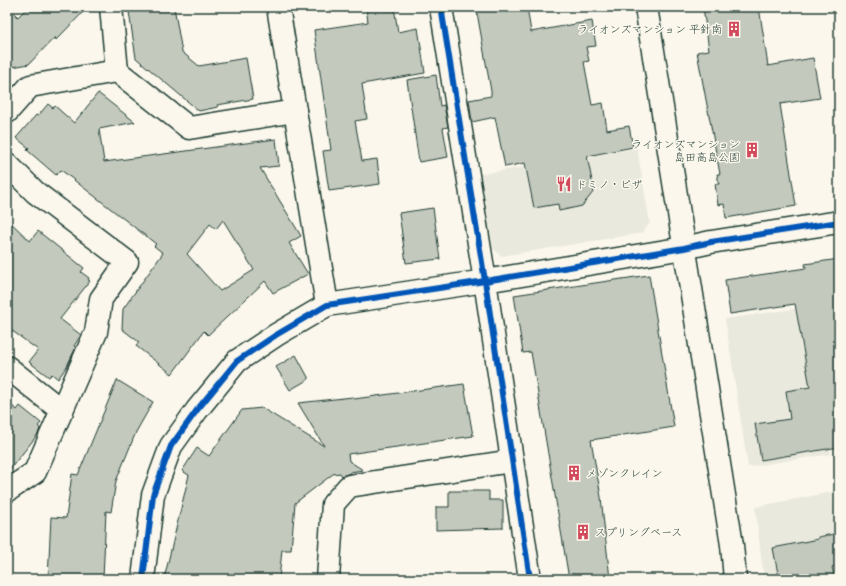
<svg xmlns="http://www.w3.org/2000/svg" width="846" height="586" font-family="'Balsamiq Sans','Klee One',sans-serif">
<style>
.built{fill:#eae9de}
.building{fill:#c4c9be;stroke:#1f3d34;fill-rule:evenodd}
.lines{fill:none;stroke-linecap:round;stroke-linejoin:round}
.street-casing{stroke:#1f3d34;stroke-width:25}
.secondary-casing{stroke:#1f3d34;stroke-width:25}
.street{stroke:#fbf7ec;stroke-width:22}
.secondary{stroke:#fbf7ec;stroke-width:22}
.cycleway-casing{stroke:#fbf7ec;stroke-width:8}
.cycleway{stroke:#0057b8;stroke-width:6}
.labels{text-anchor:middle;dominant-baseline:central;stroke-width:3;stroke-linejoin:round;paint-order:stroke}
.poi-label{font-size:11px;fill:#1f3d34;stroke:#fbf7ec;text-anchor:start}
</style>
<rect width="100%" height="100%" fill="#fbf7ec"/>
<filter id="ink" filterUnits="userSpaceOnUse"><feTurbulence type="fractalNoise" baseFrequency=".025" numOctaves="2"/><feDisplacementMap in="SourceGraphic" scale="8" xChannelSelector="R" yChannelSelector="G"/><feConvolveMatrix kernelMatrix="1 2 1 2 8 2 1 2 1" color-interpolation-filters="sRGB"/></filter>
<g filter="url(#ink)">
<!-- built -->
<g class="built">
<polygon points="637,148 650,223 642,233 501,256 489,245 476,175"/>
<polygon points="807,307 831,454 748,467 725,319"/>
<polygon points="832,492 839,579 764,579 755,507"/>
</g>
<!-- building -->
<g class="building">
<polygon points="7,7 18,17 28,7 88,7 56,40 55,37 29,64 7,68"/>
<polygon points="160,7 174,7 182,52 199,66 246,58 253,99 217,105 218,107 199,111 136,58 129,12"/>
<polygon points="366,7 394,7 398,32 418,28 425,73 362,84 367,119 355,121 362,161 377,159 380,184 329,191 323,151 331,150 314,30 368,22"/>
<polygon points="476,7 527,7 531,32 592,21 596,46 586,47 589,61 584,62 592,105 603,103 607,130 629,126 633,147 587,156 594,191 582,206 559,211 558,204 534,208 525,163 505,167 495,117 472,122 469,100 491,96 491,91"/>
<polygon points="703,7 759,7 768,66 813,58 820,98 780,104 796,206 726,218 724,204 718,205 715,184 719,184 717,174 720,174 697,52 709,50"/>
<polygon points="436,75 440,106 444,105 448,127 443,128 448,157 419,162 407,80"/>
<path d="M98,93l37,29 -36,7 5,33 172,-23 3,27 -19,2 41,68 -12,7 19,31 -35,19 -8,-12 -57,54 -4,-4 -32,43 -36,-28 3,-4 -17,-13 1,-20 40,-56 -9,-7 2,-2 -95,-74 -5,5 -29,-25 2,-2 -13,-10 20,-23 2,1 10,-12 5,4 2,-2 19,17zM223,220l31,50 -34,21 -33,-37 23,-30 6,5z"/>
<polygon points="433,208 440,259 406,263 399,213"/>
<polygon points="7,219 30,241 38,231 84,268 81,272 89,278 88,280 90,281 60,319 81,335 74,346 76,347 67,366 58,379 52,374 49,377 29,362 38,350 7,327"/>
<polygon points="839,259 839,447 761,460 755,424 790,419 786,391 810,387 795,304 730,314 725,280 806,268 805,264"/>
<polygon points="649,275 674,427 591,440 601,497 610,579 569,579 531,352 523,353 514,295"/>
<polygon points="296,355 309,379 290,390 276,367"/>
<polygon points="117,380 153,402 136,432 116,481 111,512 106,511 103,579 48,579 51,517 66,518 72,474 78,475"/>
<polygon points="464,384 473,436 348,454 349,461 363,470 350,472 350,473 342,476 340,473 333,474 295,503 291,550 282,550 279,579 164,579 189,475 182,471 197,448 209,456 242,410 262,408 324,446 298,403 353,397 354,399"/>
<polygon points="7,402 17,410 20,406 41,423 38,426 40,428 38,434 7,473"/>
<polygon points="449,491 489,491 489,500 503,500 503,528 436,530 436,507 449,507"/>
<polygon points="839,533 839,565 832,567 835,579 779,579 773,548 818,539 818,537"/>
</g>
<g class="lines">
<defs>
<g id="street">
<polyline points="111,7 117,71"/>
<polyline points="278,7 327,305"/>
<polyline points="7,112 30,86 117,71 189,128 295,111"/>
<polyline points="7,164 35,192 127,262 101,299 96,332 35,472 7,491"/>
<polyline points="7,367 62,411"/>
<polyline points="143,579 153,495 171,446 197,410 237,361 276,335 327,305 485,281 441,7"/>
<polyline points="328,579 333,504 349,486 512,461"/>
<polyline points="530,579 485,281 684,248 711,242 839,222"/>
</g>
<polyline id="secondary" points="646,7 732,545 735,579"/>
</defs>
<!-- street casing -->
<use href="#street" class="street-casing"/>
<!-- secondary casing -->
<use href="#secondary" class="secondary-casing"/>
<!-- street -->
<use href="#street" class="street"/>
<!-- secondary -->
<use href="#secondary" class="secondary"/>
<defs>
<g id="cycleway">
<polyline points="143,579 153,495 171,446 197,410 237,361 276,335 327,305 485,281 441,7"/>
<polyline points="530,579 485,281 684,248 711,242 839,222"/>
</g>
</defs>
<!-- cycleway casing -->
<use href="#cycleway" class="cycleway-casing"/>
<!-- cycleway -->
<use href="#cycleway" class="cycleway"/>
</g>
</g>
<!-- icons -->
<defs>
<symbol id="building-bare" viewBox="-9 -9 18 18"><path d="M-4-6H4V6H1V3H-1V6H-4ZM-2.5-4.3h1.7v1.8h-1.7ZM.8-4.3h1.7v1.8H.8ZM-2.5-1h1.7V.8h-1.7ZM.8-1h1.7V.8H.8Z" fill="#d1495b" stroke="#fbf7ec" stroke-width="2.5" paint-order="stroke"/></symbol>
<symbol id="restaurant-bare" viewBox="-9 -9 18 18"><path d="M-5-6h1v4h1v-4h1v4h1v-4h1v5L-1.5 .5V6h-2V.5L-5-1ZM5-6V6H3V1.5H1.5Q1.5-4 5-6Z" fill="#d1495b" stroke="#fbf7ec" stroke-width="2.5" paint-order="stroke"/></symbol>
</defs>
<g fill-rule="evenodd">
<use href="#building-bare" x="723" y="18" width="22" height="22"/>
<use href="#building-bare" x="741" y="139" width="22" height="22"/>
<use href="#restaurant-bare" x="553" y="173" width="22" height="22"/>
<use href="#building-bare" x="563" y="462" width="22" height="22"/>
<use href="#building-bare" x="572" y="521" width="22" height="22"/>
</g>
<g class="labels">
<!-- poi labels -->
<g class="poi-label">
<text x="722" y="29" text-anchor="end">ライオンズマンション 平針南</text>
<text x="740" y="144" text-anchor="end">ライオンズマンション<tspan x="740" dy="13">島田高島公園</tspan></text>
<text x="576" y="184">ドミノ・ピザ</text>
<text x="586" y="473">メゾンクレイン</text>
<text x="595" y="532">スプリングベース</text>
</g>
</g>
<!-- margin -->
<rect width="846" height="586" fill="none" stroke="#fbf7ec" stroke-width="24"/>
<rect x="12" y="12" width="822" height="562" fill="none" stroke="#1f3d34" stroke-width="1.5" filter="url(#ink)"/>
</svg>
